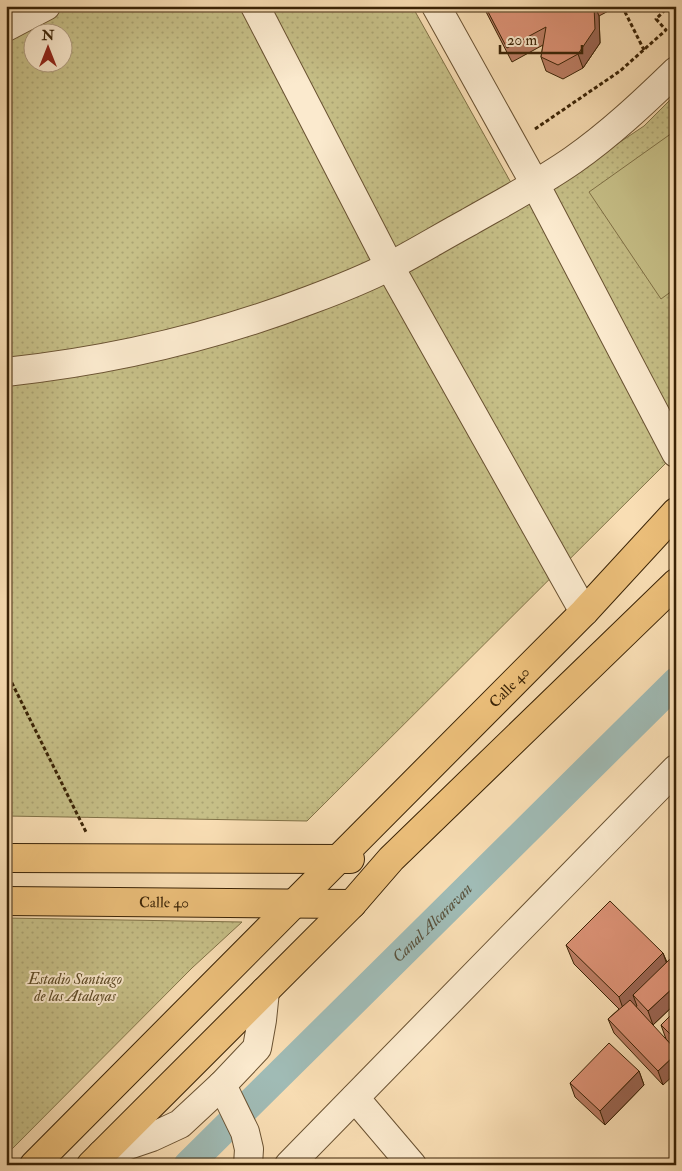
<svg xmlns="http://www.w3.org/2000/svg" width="682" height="1171" font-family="'IM FELL Double Pica',serif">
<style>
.grass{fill:url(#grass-dots);stroke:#807146;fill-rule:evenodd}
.garden{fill:#c6bf87;stroke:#807146}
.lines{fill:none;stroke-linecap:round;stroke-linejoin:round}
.canal{stroke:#a0bbb5;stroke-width:29}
.minor-casing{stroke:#6a5232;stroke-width:30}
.major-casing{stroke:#3a2306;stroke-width:30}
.path{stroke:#3a2306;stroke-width:3;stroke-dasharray:4 2.5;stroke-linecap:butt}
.minor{stroke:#fbeace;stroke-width:28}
.major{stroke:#ecbf7a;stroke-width:28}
.wall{fill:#bd7e65;stroke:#3a2306}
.shaded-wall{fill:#9a6653;stroke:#3a2306}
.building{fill:#dc9276;stroke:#3a2306}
.labels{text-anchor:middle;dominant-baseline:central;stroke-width:4;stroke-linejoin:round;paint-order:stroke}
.street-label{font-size:15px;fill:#3a2306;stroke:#fbeace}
.park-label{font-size:15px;font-style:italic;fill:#5d4a26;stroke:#fbeace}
.water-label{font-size:16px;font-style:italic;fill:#59513b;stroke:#fbeace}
</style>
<defs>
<pattern id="grass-dots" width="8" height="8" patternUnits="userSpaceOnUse" patternTransform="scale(1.25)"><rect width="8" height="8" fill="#c6bf87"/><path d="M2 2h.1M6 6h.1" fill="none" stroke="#aba473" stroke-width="1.8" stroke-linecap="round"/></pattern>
</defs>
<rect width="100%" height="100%" fill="#f9deb4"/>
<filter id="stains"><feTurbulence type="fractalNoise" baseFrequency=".004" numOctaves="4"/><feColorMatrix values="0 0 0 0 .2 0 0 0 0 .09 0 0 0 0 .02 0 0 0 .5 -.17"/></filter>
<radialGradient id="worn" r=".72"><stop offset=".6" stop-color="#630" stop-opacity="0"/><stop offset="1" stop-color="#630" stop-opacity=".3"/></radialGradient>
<!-- grass -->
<g class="grass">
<path d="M6,6h406l112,200 120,-80 32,-32v359l-369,368 -301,-5zM32,32h30v30h-30z"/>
<polygon points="6,918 242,922 192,968 6,1155"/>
</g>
<!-- garden -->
<polygon class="garden" points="672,133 676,137 676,288 661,299 589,192"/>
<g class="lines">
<!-- canal -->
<path class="canal" id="s1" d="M188,1165l488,-483"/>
<defs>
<g id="minor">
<polyline points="255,6 390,267 584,612"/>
<polyline points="436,6 535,184 676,453"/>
<polyline points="6,27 46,6"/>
<path d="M6,372c104,-11 207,-35 304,-72 27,-10 55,-21 80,-34 27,-14 53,-30 79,-44 35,-20 71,-39 104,-62 37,-26 70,-57 103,-89"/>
<polyline points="222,1085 245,1132 249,1149 248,1165"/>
<polyline points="355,1098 412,1165"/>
<polyline points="102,1154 152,1137 180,1124 222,1085 257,1048 262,1020 265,991"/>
<polyline points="289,1165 676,769"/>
</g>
<g id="major">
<polyline points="6,858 350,859"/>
<path id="s2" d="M6,901l346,3"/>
<path id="s3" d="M34,1165l550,-553 92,-100"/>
<polyline points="91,1165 352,904 391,859 676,583"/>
</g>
</defs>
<!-- minor casing -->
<use href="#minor" class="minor-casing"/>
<!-- major casing -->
<use href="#major" class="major-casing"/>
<!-- path -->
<g class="path">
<polyline points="622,6 644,50"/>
<polyline points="535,129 620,71 666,30 656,19 669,6"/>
<polyline points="6,671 86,832"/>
</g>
<!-- minor -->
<use href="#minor" class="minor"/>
<!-- major -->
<use href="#major" class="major"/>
</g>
<!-- wall -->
<g class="wall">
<polygon points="483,6 616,6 616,7 599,16 600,43 583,68 563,79 546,71 541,57 543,45 512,62"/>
<polygon points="566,945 663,953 667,962 676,962 676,1003 653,1025 663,1085 614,1033 608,1019 619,1009 574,964"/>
<polygon points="676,1010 676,1049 666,1039 661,1025"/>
<polygon points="639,1071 644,1085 605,1125 575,1097 570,1083"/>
</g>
<!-- shaded-wall -->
<g class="shaded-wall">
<polygon points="594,6 595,6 599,16 600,43 583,68 578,54"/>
<polygon points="663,953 670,973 633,995 637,1006 626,1017 619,997"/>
<polygon points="676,985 676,1003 653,1025 648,1011"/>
<polygon points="676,1054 676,1073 663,1085 658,1071"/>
<polygon points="639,1071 644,1085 605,1125 600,1111"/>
</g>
<!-- building -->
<g class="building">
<polygon points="485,6 594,6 595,29 578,54 558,65 541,57 546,27 507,48"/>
<polygon points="610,901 663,953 619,997 566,945"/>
<polygon points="671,958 676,962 676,985 648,1011 633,995"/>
<polygon points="630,1000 676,1050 676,1054 658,1071 608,1019"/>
<polygon points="676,1010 676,1040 661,1025"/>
<polygon points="609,1043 639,1071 600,1111 570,1083"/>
</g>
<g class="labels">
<!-- street labels -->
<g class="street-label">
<text stroke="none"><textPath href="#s3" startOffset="674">Calle 40</textPath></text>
<text stroke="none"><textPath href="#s2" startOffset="158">Calle 40</textPath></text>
</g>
<!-- park labels -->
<g class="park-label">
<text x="75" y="979">Estadio Santiago<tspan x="75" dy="17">de las Atalayas</tspan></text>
</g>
<!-- water labels -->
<g class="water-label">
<text stroke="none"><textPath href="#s1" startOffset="344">Canal Alcaravan</textPath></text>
</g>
</g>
<!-- margin -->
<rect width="682" height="1171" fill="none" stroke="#f9deb4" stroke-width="25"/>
<rect x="8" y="8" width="667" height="1156" fill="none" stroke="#3a2306" stroke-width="2.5"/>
<rect x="12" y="12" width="657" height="1146" fill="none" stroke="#3a2306"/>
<!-- north arrow -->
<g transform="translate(48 48)"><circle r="24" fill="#fbeace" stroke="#ae9a7e"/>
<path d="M0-4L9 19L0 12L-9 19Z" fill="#8f2418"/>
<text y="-8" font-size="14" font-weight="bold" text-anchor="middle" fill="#3a2306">N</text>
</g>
<!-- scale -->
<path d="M500 45v8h82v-8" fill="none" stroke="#3a2306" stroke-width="2.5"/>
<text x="507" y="45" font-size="15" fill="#3a2306" stroke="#fbeace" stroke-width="4" paint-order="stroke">20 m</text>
<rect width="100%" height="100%" filter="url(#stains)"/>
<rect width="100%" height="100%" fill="url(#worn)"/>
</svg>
